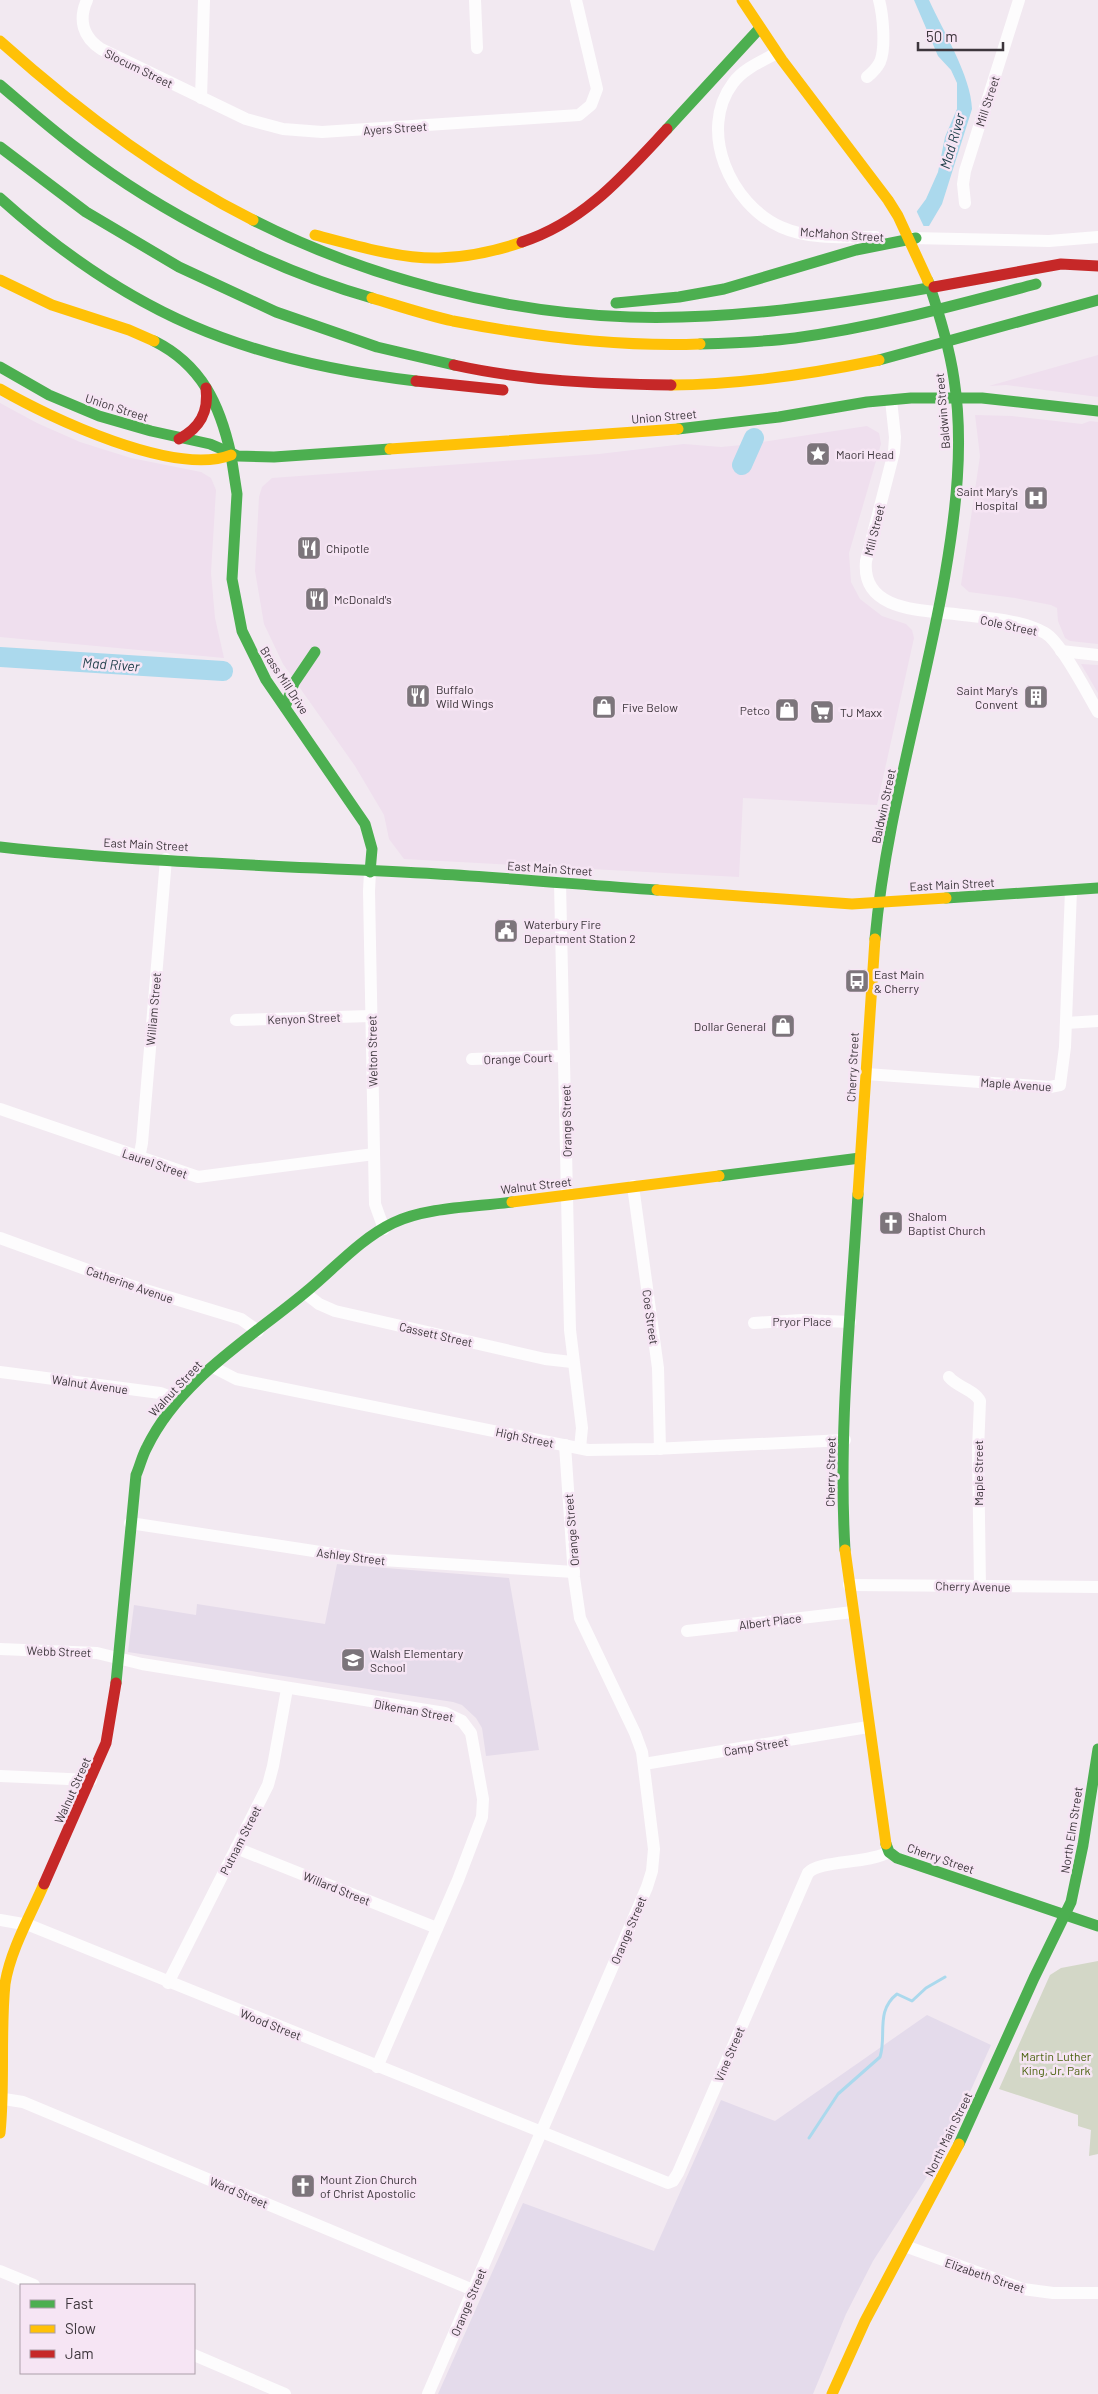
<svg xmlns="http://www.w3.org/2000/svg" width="1098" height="2394" font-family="Barlow,sans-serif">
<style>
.built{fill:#efdfee}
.industrial{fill:#e4dbeb}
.education{fill:#e5dbea}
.green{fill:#d3d7c7}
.water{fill:#abd9ed}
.pier{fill:#f2e9f1}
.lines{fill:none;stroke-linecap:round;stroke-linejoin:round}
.stream{stroke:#abd9ed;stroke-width:3}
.river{stroke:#abd9ed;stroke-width:20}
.street{stroke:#fdfcfd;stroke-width:12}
.fast{stroke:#4caf50;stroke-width:11}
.slow{stroke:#ffc107;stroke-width:11}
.jam{stroke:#c62828;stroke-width:11}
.labels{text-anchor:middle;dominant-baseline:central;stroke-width:5;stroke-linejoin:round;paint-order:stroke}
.street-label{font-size:12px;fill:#3d363c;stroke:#f6e5f4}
.poi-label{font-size:12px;fill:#3d363c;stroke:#f6e5f4;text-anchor:start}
.park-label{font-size:12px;fill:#4a620e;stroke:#f6e5f4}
.water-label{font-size:14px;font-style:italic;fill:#1c3d48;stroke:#f6e5f4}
</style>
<rect width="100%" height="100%" fill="#f2e9f1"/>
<!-- built -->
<g class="built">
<polygon points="1098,355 1098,397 1006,385 989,386"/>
<polygon points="0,403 37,423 80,442 131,458 201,472 211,478 216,490 211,573 215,618 224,658 0,637"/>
<polygon points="975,415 1012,416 1082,424 1090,421 1098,422 1098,644 1070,641 1065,638 1058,621 1057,608 1051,605 1015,598 969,592 961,585 980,456"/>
<polygon points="867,426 879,433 881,444 849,553 851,582 860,599 882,616 906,624 912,630 914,638 877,805 743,798 739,877 404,859 389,839 384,815 355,766 283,664 264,624 255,571 259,497 262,487 272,478 599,454 684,444 721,447 742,445"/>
<polygon points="1081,664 1098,665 1098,693"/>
</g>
<!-- industrial -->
<polygon class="industrial" points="927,2015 991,2045 957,2121 925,2180 873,2261 846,2314 813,2394 438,2394 523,2203 654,2251 721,2100 775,2121"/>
<!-- education -->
<polygon class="education" points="337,1564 509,1578 539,1750 486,1756 482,1728 476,1718 462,1705 453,1702 128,1652 134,1605 196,1615 197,1604 325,1624"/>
<!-- green -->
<polygon class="green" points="1098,1961 1098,2154 1089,2156 1091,2130 1078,2126 1078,2115 999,2089 1050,1975 1061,1968"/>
<!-- water -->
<path class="water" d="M914,0h15c14,31 42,76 43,109l-30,95 -13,22h-23l20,-27 12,-27 7,-35 12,-28v-26l-6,-13 -13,-14z"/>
<!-- pier -->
<polygon class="pier" points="916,210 925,229 906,229 904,225"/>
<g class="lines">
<!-- stream -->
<path class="stream" d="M809,2138l29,-44 42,-37c7,-21 -5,-46 17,-63l15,7 14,-13 19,-11"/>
<!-- river -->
<g class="river">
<polyline points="742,465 754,438"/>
<polyline points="0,657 223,671"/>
</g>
<!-- street -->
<g class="street">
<path d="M87,0c-9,20 -4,37 14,49l145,70 37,10 39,3 257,-17 12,-10 6,-16 -21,-89"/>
<polyline points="475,0 477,48"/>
<path d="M777,53c-15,8 -34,16 -44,30 -36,48 -2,122 48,144 29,13 64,10 95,10"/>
<path d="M867,77c5,-4 10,-9 13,-15 6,-14 3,-47 -1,-62"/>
<polyline points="201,98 204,0"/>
<polyline points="965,203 963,184 965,171 1019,0"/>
<polyline points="911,238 1049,241 1098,237"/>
<path d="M891,400l4,37 -1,15 -28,109c-5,50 55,49 89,53 29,4 65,5 90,19 16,9 42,60 53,79"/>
<polyline points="1061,651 1098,655"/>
<polyline points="370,872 369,891 375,1204 384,1229"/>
<polyline points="560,883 570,1330 582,1428 580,1448"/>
<polyline points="236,1020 371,1016"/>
<polyline points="1066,1023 1098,1021"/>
<polyline points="472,1059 564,1056"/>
<polyline points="866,1074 1050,1087 1060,1085 1065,1047 1071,890"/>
<polyline points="0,1109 198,1177 374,1154"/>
<polyline points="139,1158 142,1143 166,859"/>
<polyline points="633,1186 658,1368 660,1449"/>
<polyline points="0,1238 129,1285 241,1319 258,1331"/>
<polyline points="305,1293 319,1304 335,1311 545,1359 572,1362"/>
<polyline points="754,1323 802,1320 850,1322"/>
<polyline points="213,1367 236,1379 588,1450 653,1449 845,1440"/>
<polyline points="0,1372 160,1393 179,1400"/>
<path d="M949,1377c8,10 26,13 31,24l-2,49 2,136"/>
<polyline points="130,1523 366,1559 574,1572"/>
<polyline points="849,1585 1098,1587"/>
<polyline points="687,1631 853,1612"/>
<polyline points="0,1649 97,1653 142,1664 445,1713 462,1721 471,1733 483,1799 482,1817 458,1880 377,2067"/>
<polyline points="644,1764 868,1727"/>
<polyline points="0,1776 91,1780"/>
<polyline points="236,1848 437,1928"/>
<path d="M0,1920l29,5 639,258 5,-2 5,-8 130,-300c11,-13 60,-9 81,-21"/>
<polyline points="168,1983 268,1785 273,1766 287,1689"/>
<polyline points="4,2099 23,2102 473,2290"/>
<polyline points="905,2246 1023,2289 1053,2293 1098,2293"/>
<polyline points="0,2271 34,2285"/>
<polyline points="194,2355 285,2394"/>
<polyline points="428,2394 647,1887 652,1871 654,1849 642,1752 635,1733 580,1618 574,1577 565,1445"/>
</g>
<!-- fast -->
<g class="fast">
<path d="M0,85c26,22 52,45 79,65 82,63 194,120 293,148"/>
<polyline points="667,129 760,28"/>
<polyline points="0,147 86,212 179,267 276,312 377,347 454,365"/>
<path d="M0,198c129,116 244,163 416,183"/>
<path d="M253,220c114,58 250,93 377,97 101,3 204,-12 304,-30"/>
<polyline points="616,303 679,297 724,289 856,250 916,238"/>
<path d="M154,341c48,24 66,64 77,114"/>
<path d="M700,344c32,-1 64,-2 95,-6 82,-11 161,-33 241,-54"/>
<polyline points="879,360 1098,300"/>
<polyline points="0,367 49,395 99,416 151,431 210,444 238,456 274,457 390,449"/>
<polyline points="678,429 779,417 867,402 911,398 982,398 1098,411"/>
<polyline points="231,455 237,494 232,579 242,631 266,680 365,824 372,849 370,872"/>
<polyline points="285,707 294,683 315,652"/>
<path d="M0,847c145,16 292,19 438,27 73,4 146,11 219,16"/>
<polyline points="946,898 1098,888"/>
<path d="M875,939c11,-123 49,-243 70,-364 11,-64 19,-131 9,-196 -5,-34 -15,-66 -26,-98"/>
<polyline points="719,1176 860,1158"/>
<path d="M845,1550c-7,-118 6,-238 13,-356"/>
<path d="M116,1683l20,-208c4,-9 6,-19 11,-28 33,-68 104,-109 160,-156 28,-23 53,-52 86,-68 33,-16 83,-16 119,-21"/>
<polyline points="886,1844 889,1852 897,1858 1098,1926"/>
<polyline points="959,2144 1034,1978 1071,1902 1083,1845 1098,1749"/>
</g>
<!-- slow -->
<g class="slow">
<polyline points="742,0 782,60 888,200 898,216 928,281"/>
<path d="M0,41c78,70 160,132 253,179"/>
<path d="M315,235c39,10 84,24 124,23 28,-1 57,-7 83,-16"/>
<polyline points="0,280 52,305 129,330 154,341"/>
<path d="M372,298c27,8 54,17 81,23 82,16 164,26 247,23"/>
<path d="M671,385c69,0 140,-11 208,-25"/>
<path d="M0,389c50,29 175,88 231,66"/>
<polyline points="390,449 678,429"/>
<polyline points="657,890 852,904 946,898"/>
<polyline points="858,1194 875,939"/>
<polyline points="512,1202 719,1176"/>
<polyline points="845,1550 886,1844"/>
<path d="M0,2133c5,-49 0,-100 5,-149 5,-33 26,-70 39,-100"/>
<polyline points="832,2394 865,2321 959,2144"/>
</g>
<!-- jam -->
<g class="jam">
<path d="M522,242c62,-20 102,-67 145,-113"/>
<polyline points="934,287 1061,264 1098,266"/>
<path d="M454,365c72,16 145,19 217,20"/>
<polyline points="416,381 503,390"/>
<path d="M179,439c21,-11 30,-27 27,-51"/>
<polyline points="44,1884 106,1743 116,1683"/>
</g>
</g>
<!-- icons -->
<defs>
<symbol id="sight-square" viewBox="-11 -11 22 22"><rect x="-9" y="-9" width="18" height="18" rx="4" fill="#7c757b" stroke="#f6e5f4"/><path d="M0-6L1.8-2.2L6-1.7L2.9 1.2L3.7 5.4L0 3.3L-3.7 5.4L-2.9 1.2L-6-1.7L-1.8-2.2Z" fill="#fff"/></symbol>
<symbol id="hospital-square" viewBox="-11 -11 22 22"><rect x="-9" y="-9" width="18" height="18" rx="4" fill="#7c757b" stroke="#f6e5f4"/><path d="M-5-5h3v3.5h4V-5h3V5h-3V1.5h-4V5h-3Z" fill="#fff"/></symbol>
<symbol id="restaurant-square" viewBox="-11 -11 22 22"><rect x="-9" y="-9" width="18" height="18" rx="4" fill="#7c757b" stroke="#f6e5f4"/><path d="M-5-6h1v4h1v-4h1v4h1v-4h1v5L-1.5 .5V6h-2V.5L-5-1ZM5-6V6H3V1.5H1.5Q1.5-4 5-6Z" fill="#fff"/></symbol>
<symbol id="building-square" viewBox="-11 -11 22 22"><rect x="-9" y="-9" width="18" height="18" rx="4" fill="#7c757b" stroke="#f6e5f4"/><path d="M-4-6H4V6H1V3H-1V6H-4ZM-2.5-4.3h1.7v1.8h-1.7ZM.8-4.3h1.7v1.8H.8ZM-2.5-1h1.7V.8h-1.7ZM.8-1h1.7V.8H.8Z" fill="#fff"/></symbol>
<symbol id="shop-square" viewBox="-11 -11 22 22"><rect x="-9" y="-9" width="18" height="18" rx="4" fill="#7c757b" stroke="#f6e5f4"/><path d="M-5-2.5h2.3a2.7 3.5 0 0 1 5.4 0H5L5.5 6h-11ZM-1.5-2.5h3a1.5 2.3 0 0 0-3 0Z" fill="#fff"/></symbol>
<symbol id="supermarket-square" viewBox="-11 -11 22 22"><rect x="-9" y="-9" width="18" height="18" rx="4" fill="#7c757b" stroke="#f6e5f4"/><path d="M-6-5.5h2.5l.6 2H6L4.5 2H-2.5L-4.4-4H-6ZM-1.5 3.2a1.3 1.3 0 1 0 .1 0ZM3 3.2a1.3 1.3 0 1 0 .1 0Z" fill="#fff"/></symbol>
<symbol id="civic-square" viewBox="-11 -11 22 22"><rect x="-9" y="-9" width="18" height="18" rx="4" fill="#7c757b" stroke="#f6e5f4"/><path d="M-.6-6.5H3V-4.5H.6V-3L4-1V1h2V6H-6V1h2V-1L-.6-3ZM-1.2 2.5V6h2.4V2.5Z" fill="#fff"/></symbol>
<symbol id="bus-square" viewBox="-11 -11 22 22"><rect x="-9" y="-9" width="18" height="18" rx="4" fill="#7c757b" stroke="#f6e5f4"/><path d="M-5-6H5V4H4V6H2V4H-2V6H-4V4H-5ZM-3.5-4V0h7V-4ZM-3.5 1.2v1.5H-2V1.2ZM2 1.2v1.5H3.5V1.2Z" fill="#fff"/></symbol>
<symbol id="church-square" viewBox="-11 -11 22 22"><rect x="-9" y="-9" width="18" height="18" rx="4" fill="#7c757b" stroke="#f6e5f4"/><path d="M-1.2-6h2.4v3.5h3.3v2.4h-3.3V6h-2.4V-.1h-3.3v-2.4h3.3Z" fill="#fff"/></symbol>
<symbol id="school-square" viewBox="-11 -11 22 22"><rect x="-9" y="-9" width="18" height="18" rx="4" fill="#7c757b" stroke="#f6e5f4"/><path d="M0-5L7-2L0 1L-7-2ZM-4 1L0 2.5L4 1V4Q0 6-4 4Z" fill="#fff"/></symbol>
</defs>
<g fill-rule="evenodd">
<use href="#sight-square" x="804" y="440" width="28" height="28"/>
<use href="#hospital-square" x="1022" y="484" width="28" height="28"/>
<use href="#restaurant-square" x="295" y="534" width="28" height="28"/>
<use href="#restaurant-square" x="303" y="585" width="28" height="28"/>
<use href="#restaurant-square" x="404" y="682" width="28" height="28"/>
<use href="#building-square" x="1022" y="683" width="28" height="28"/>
<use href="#shop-square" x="590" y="693" width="28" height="28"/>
<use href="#shop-square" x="773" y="696" width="28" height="28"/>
<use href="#supermarket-square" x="808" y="698" width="28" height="28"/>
<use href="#civic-square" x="492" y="917" width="28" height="28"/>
<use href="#bus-square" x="843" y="967" width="28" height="28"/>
<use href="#shop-square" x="769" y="1012" width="28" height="28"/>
<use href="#church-square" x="877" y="1209" width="28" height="28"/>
<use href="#school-square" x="339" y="1646" width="28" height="28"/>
<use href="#church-square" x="289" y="2172" width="28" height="28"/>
</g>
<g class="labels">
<!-- street labels -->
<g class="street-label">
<text transform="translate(139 68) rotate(26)">Slocum Street</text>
<text transform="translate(987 101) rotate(-72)">Mill Street</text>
<text transform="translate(395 128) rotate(-4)">Ayers Street</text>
<text transform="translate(842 234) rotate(4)">McMahon Street</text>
<text transform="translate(117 407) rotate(18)">Union Street</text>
<text transform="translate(942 411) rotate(-95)">Baldwin Street</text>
<text transform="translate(664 416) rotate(-5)">Union Street</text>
<text transform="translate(874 530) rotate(-76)">Mill Street</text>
<text transform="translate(1009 625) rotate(12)">Cole Street</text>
<text transform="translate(285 680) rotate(57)">Brass Mill Drive</text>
<text transform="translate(883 806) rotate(-78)">Baldwin Street</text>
<text transform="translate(146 844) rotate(3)">East Main Street</text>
<text transform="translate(550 868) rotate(4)">East Main Street</text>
<text transform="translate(952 884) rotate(-3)">East Main Street</text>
<text transform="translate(153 1009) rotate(-85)">William Street</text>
<text transform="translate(304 1018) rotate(-2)">Kenyon Street</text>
<text transform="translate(372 1051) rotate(-91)">Welton Street</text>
<text transform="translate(518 1058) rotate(-2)">Orange Court</text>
<text transform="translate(852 1067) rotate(-87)">Cherry Street</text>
<text transform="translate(1016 1084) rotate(4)">Maple Avenue</text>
<text transform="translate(566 1121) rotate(-91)">Orange Street</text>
<text transform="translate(155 1163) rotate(19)">Laurel Street</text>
<text transform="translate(536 1185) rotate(-7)">Walnut Street</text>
<text transform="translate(130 1284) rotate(19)">Catherine Avenue</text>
<text transform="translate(651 1317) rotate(82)">Coe Street</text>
<text x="802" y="1321">Pryor Place</text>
<text transform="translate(436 1334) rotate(13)">Cassett Street</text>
<text transform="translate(90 1384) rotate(8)">Walnut Avenue</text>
<text transform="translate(175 1388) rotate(-47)">Walnut Street</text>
<text transform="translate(525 1437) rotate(12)">High Street</text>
<text transform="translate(830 1472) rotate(-89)">Cherry Street</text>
<text transform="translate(978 1473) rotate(-90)">Maple Street</text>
<text transform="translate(571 1530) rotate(-95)">Orange Street</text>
<text transform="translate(351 1556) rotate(7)">Ashley Street</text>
<text transform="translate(973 1586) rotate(1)">Cherry Avenue</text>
<text transform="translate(770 1621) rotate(-7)">Albert Place</text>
<text transform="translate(59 1651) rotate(2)">Webb Street</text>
<text transform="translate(414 1710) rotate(10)">Dikeman Street</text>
<text transform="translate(756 1746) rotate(-9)">Camp Street</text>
<text transform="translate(72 1790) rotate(-66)">Walnut Street</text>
<text transform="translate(1071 1830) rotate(-81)">North Elm Street</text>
<text transform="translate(240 1840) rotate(-63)">Putnam Street</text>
<text transform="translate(941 1858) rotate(19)">Cherry Street</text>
<text transform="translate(337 1888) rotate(22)">Willard Street</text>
<text transform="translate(628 1930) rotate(-67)">Orange Street</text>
<text transform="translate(271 2024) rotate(22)">Wood Street</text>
<text transform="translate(729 2054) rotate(-67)">Vine Street</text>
<text transform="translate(948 2134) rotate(-64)">North Main Street</text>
<text transform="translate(239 2192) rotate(23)">Ward Street</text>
<text transform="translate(985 2275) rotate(19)">Elizabeth Street</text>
<text transform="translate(468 2302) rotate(-67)">Orange Street</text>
</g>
<!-- poi labels -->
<g class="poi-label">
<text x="836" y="454">Maori Head</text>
<text x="1018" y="491" text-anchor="end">Saint Mary's<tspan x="1018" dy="14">Hospital</tspan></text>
<text x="326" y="548">Chipotle</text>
<text x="334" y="599">McDonald's</text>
<text x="436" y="689">Buffalo<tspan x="436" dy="14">Wild Wings</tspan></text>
<text x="1018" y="690" text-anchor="end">Saint Mary's<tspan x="1018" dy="14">Convent</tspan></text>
<text x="622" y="707">Five Below</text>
<text x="770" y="710" text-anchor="end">Petco</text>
<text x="840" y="712">TJ Maxx</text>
<text x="524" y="924">Waterbury Fire<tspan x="524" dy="14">Department Station 2</tspan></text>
<text x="874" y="974">East Main<tspan x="874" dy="14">&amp; Cherry</tspan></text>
<text x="766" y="1026" text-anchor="end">Dollar General</text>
<text x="908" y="1216">Shalom<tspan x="908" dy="14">Baptist Church</tspan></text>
<text x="370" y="1653">Walsh Elementary<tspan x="370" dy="14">School</tspan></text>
<text x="320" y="2179">Mount Zion Church<tspan x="320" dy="14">of Christ Apostolic</tspan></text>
</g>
<!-- park labels -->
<g class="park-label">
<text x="1056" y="2056">Martin Luther<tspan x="1056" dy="14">King, Jr. Park</tspan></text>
</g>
<!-- water labels -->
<g class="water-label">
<text transform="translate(952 141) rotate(-74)">Mad River</text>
<text transform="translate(111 664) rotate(4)">Mad River</text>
</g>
</g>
<!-- legend -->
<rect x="20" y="2284" width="175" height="90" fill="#f6e5f4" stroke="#ac9faa"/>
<rect x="30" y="2300" width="25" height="8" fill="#4caf50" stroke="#ac9faa"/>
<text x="65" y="2309" font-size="15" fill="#3d363c">Fast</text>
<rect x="30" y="2325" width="25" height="8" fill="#ffc107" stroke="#ac9faa"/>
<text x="65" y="2334" font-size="15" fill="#3d363c">Slow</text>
<rect x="30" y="2350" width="25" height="8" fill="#c62828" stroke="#ac9faa"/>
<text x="65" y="2359" font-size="15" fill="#3d363c">Jam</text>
<!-- scale -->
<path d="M918 42v8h85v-8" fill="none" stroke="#3d363c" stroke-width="2.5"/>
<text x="926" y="42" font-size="15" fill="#3d363c" stroke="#f6e5f4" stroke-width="4" paint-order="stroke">50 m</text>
</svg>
